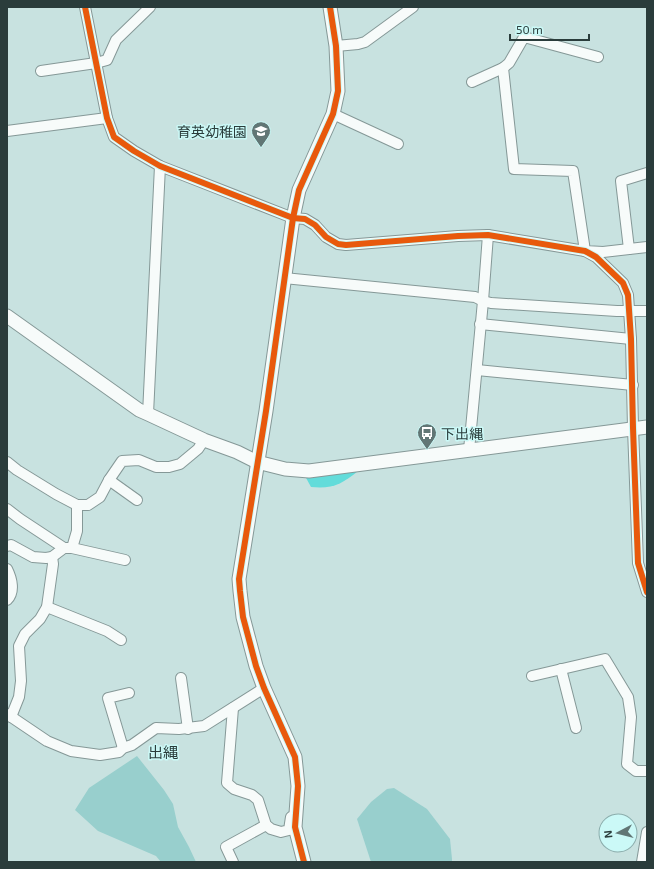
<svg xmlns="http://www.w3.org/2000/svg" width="654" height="869" font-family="'Exo 2','Noto Sans JP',sans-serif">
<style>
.green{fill:#98cfcd}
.water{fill:#62dcda}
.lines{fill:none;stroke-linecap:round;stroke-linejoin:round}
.minor-casing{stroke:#859897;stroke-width:12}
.tertiary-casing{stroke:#859897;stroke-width:15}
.minor{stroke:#f7fbfa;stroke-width:10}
.tertiary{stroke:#f7fbfa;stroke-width:13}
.cycleway-casing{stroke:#cbf9f7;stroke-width:8}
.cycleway{stroke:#e8590c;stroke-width:6}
.labels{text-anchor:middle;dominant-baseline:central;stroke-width:3;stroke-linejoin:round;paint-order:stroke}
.poi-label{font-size:14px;fill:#2a3c3b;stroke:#cbf9f7;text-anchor:end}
.neighbourhood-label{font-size:15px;fill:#2a3c3b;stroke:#cbf9f7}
</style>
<rect width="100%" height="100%" fill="#c8e2e0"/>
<!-- green -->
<g class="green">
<polygon points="137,756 164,790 173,804 178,827 189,847 196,862 161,862 156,856 98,831 75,810 89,788"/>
<polygon points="394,788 427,809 450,839 452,859 452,862 371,862 357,819 371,802 387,789"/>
</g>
<!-- water -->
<path class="water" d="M358,471c-16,13 -25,18 -47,16l-6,-11z"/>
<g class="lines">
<defs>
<g id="minor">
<polyline points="85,7 107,118 114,137 134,151 160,166 293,218 305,219 315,225 326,237 338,244 346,245 458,236 488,235 585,251 596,257 623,283 628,295 631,339 633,428 638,563 647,592"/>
<polyline points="336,46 358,44 365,42 413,7"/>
<polyline points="598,57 524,37 509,63 503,68 514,169 573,171 585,251 603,252 647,247"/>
<polyline points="41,71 96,63 107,60 116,40 150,7"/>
<polyline points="472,82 503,68"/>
<polyline points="333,114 398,144"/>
<polyline points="7,131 107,118"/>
<polyline points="629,249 621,181 647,173"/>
<polyline points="284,278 475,297 483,301 491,303 617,311 647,311"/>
<polyline points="480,324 631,339"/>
<polyline points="477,370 633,385"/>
<polyline points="148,414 160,166"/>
<polyline points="469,450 483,301 488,235"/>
<polyline points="7,462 17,470 56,494 77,505 88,505 100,497 109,480 122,461 139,460 156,467 169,467 180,464 198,449 204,440"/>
<polyline points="109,480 137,500"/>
<polyline points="7,509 20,519 64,548"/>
<polyline points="7,546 11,545 33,557 46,558 52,557 64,548 72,548 77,531 77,505"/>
<polyline points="72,548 125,560"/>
<path d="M7,569c5,10 8,23 0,31"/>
<polyline points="47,607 107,631 121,640"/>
<polyline points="561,669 576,728"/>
<polyline points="532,676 605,659 628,697 631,717 627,764 636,771 647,771"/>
<polyline points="181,678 188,729"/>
<polyline points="233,708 227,783 234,789 252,795 258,800 266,825 271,829 281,832 289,830 291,817"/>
<polyline points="7,714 47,741 71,751 100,755 119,752 123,748 132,745 156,728 179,729 204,726 264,688"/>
<polyline points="11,717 19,697 21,681 19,646 25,634 40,619 47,607 53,564 52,557"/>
<polyline points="123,748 108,698 129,693"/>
<polyline points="233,862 226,847 266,825"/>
<polyline points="642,862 647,832"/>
</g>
<g id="tertiary">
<polyline points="7,316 139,410 148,414 204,440 237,452 257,462 285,469 309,471 647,427"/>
<polyline points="304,862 295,827 298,786 295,757 264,688 256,666 243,617 240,591 239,579 266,411 293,218 299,190 333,114 338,91 336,46 330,7"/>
</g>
</defs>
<!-- minor casing -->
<use href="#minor" class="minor-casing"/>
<!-- tertiary casing -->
<use href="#tertiary" class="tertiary-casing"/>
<!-- minor -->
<use href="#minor" class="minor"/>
<!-- tertiary -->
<use href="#tertiary" class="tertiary"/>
<defs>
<g id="cycleway">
<polyline points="85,7 107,118 114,137 134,151 160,166 293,218 305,219 315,225 326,237 338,244 346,245 458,236 488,235 585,251 596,257 623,283 628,295 631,339 633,428 638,563 647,592"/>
<polyline points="304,862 295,827 298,786 295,757 264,688 256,666 243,617 240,591 239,579 266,411 293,218 299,190 333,114 338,91 336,46 330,7"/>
</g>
</defs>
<!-- cycleway casing -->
<use href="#cycleway" class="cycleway-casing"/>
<!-- cycleway -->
<use href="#cycleway" class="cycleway"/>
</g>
<!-- icons -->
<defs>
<symbol id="school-pin" viewBox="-11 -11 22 30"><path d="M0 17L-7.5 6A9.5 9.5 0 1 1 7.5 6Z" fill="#617675" stroke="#cbf9f7"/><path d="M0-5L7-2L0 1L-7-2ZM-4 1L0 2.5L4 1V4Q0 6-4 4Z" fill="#fff"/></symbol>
<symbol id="bus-pin" viewBox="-11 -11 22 30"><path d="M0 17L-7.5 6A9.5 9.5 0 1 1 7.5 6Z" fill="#617675" stroke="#cbf9f7"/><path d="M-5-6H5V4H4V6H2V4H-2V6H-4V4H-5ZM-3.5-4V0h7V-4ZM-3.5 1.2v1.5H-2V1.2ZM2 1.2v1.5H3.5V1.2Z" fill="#fff"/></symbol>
</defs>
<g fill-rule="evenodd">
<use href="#school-pin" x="250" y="120" width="22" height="30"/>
<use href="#bus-pin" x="416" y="422" width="22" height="30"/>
</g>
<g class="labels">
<!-- poi labels -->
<g class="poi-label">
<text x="247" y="131">育英幼稚園</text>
<text x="441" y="433" text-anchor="start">下出縄</text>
</g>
<!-- neighbourhood labels -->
<g class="neighbourhood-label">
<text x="163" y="752">出縄</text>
</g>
</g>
<!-- border -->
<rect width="654" height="869" fill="none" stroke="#2a3c3b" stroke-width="16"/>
<!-- north arrow -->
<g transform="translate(618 833) rotate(263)"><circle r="19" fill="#cbf9f7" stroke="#8badac"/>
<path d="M0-3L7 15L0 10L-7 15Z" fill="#617675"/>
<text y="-6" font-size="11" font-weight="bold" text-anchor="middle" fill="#2a3c3b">N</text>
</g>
<!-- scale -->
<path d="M510 34v6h79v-6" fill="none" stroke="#2a3c3b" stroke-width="2"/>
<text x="516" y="34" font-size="12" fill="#2a3c3b" stroke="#cbf9f7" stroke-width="3" paint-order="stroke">50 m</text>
</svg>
